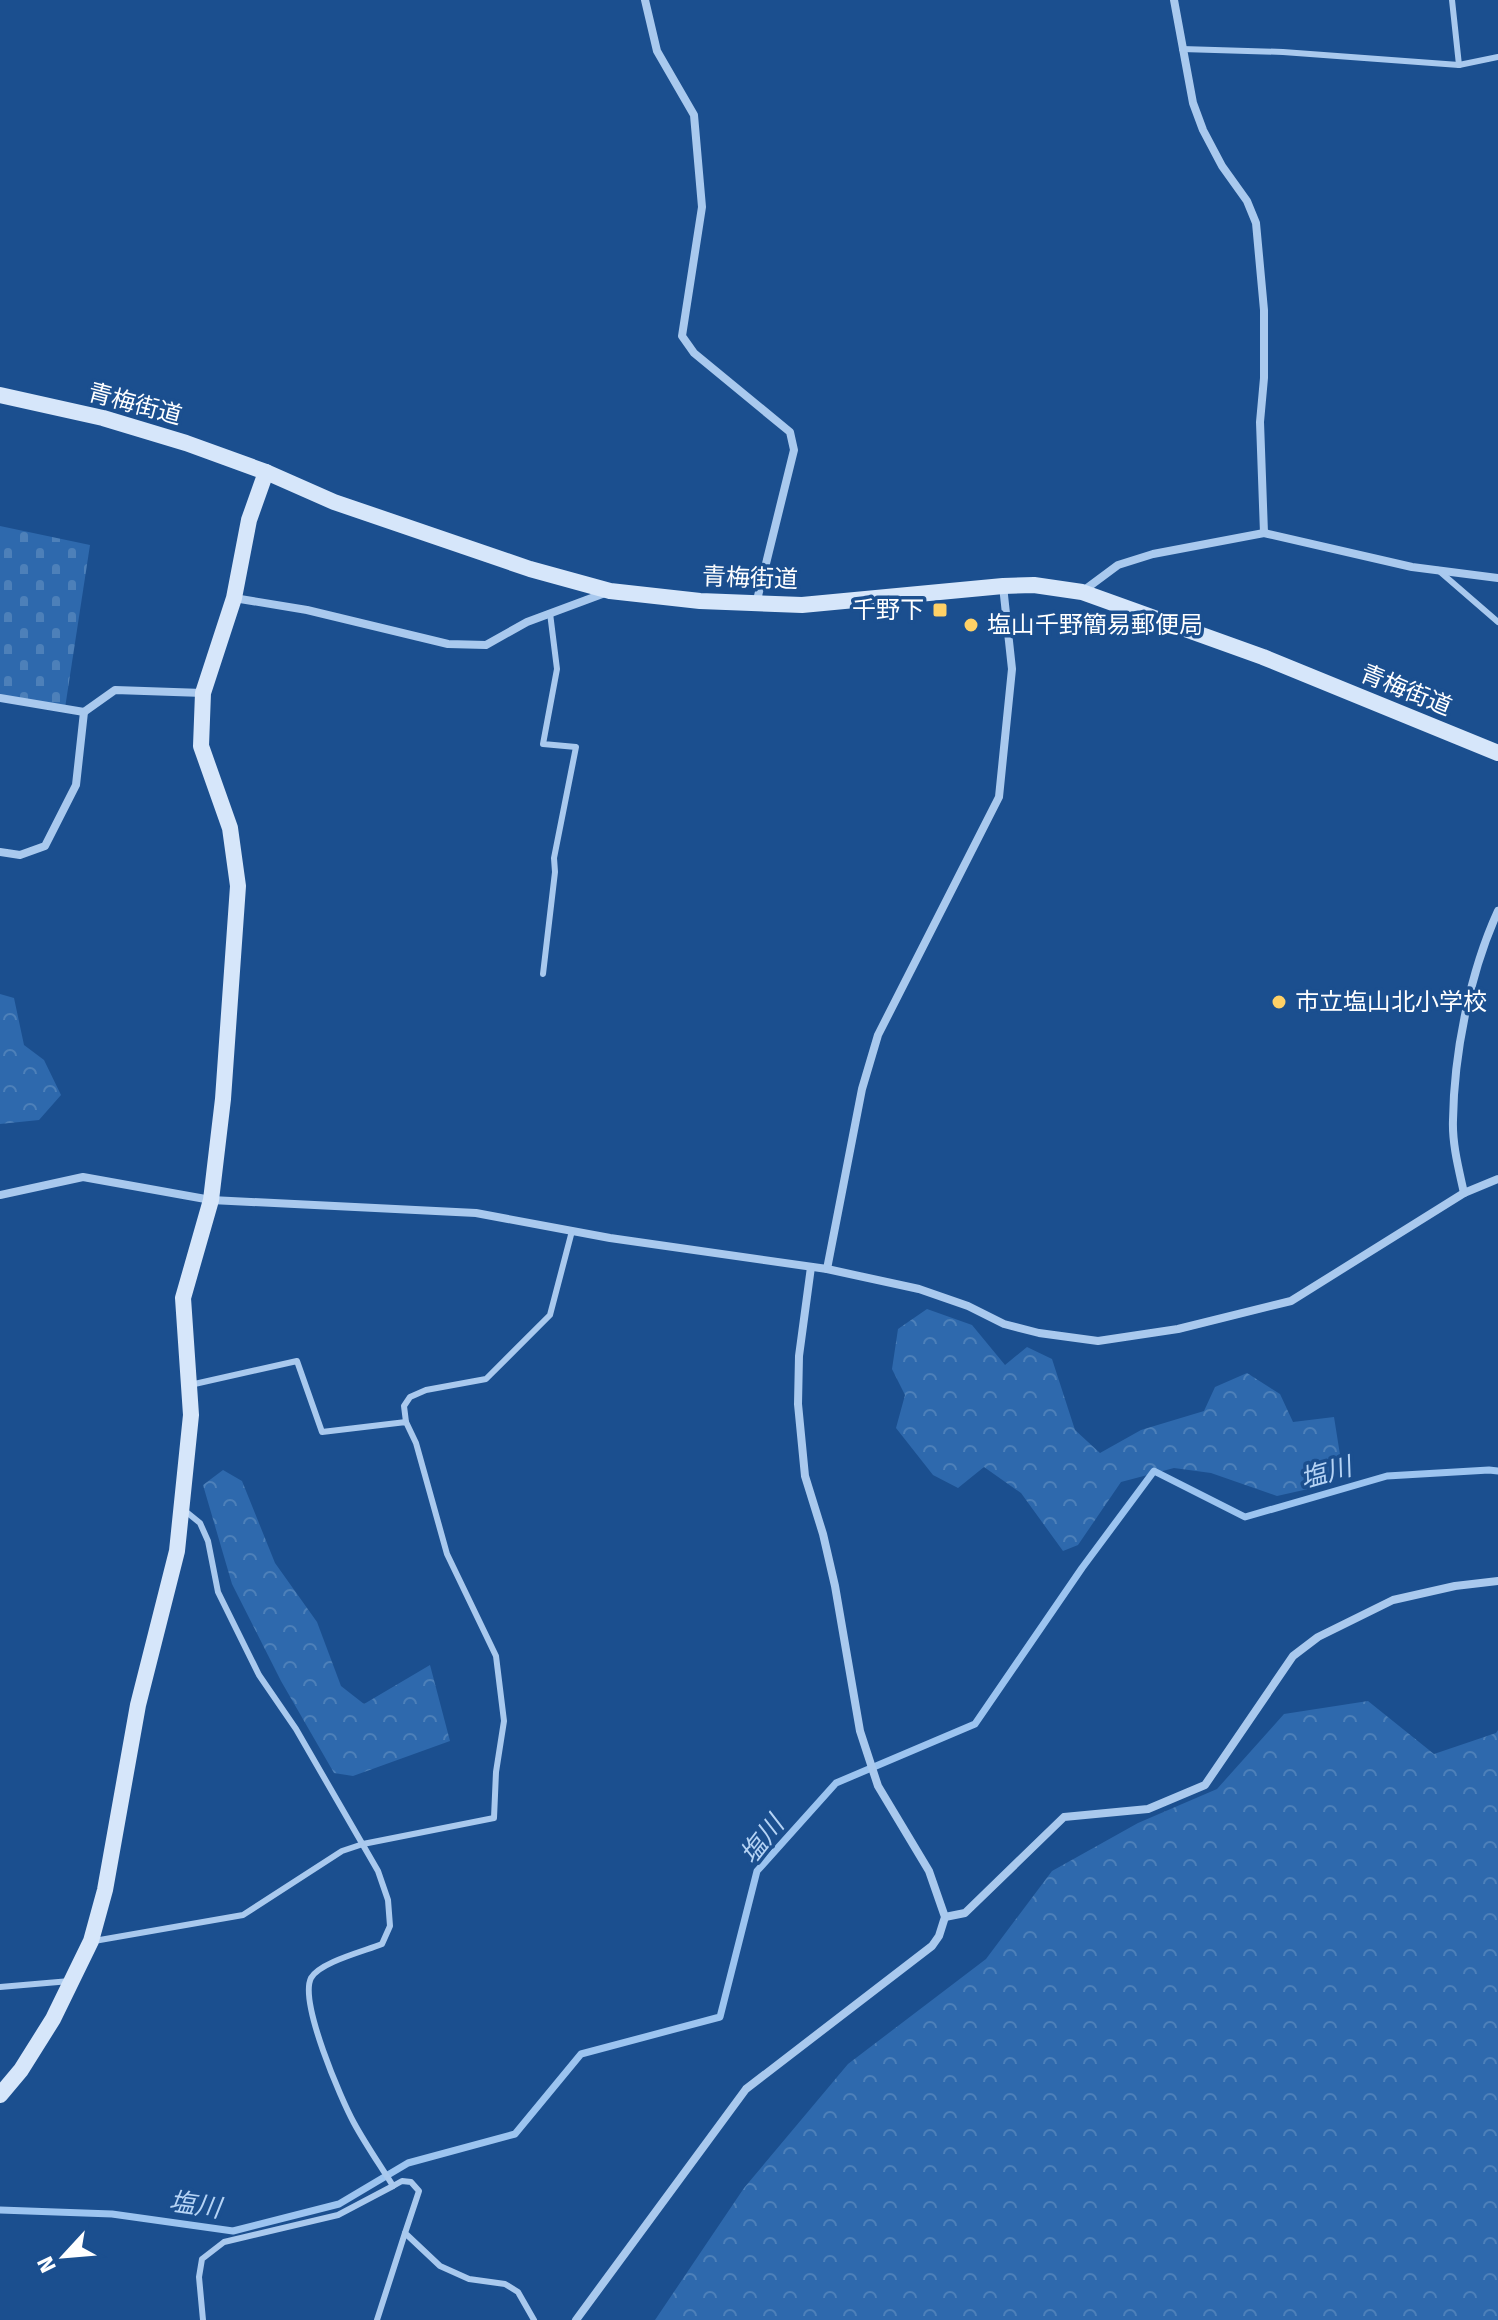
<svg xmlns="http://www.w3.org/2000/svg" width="1498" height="2320" font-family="'Fira Sans','Noto Sans JP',sans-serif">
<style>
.forest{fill:url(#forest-crowns)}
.cemetery{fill:url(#cemetery-stones)}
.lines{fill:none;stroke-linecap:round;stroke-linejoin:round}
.stream{stroke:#9cc4f0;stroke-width:7}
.lane{stroke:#a9c9ee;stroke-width:6}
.street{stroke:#a9c9ee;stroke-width:8}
.secondary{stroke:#d6e6fa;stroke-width:16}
.poi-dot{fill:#ffd166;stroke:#1b4f8f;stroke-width:3}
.labels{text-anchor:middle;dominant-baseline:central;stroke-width:7;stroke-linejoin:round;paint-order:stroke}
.street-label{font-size:24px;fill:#fff;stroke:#1b4f8f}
.poi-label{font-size:24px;fill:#fff;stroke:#1b4f8f;text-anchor:start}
.water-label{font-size:26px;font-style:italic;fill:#b5d3f5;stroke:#1b4f8f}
</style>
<defs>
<pattern id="forest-crowns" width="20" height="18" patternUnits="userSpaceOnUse" patternTransform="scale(2)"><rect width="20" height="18" fill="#2e69ad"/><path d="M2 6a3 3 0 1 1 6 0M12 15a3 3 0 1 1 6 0" fill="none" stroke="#4d80b9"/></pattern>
<pattern id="cemetery-stones" width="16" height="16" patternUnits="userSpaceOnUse" patternTransform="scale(2)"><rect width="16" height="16" fill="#2e69ad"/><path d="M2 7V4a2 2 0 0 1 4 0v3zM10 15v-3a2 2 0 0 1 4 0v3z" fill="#4d80b9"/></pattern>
</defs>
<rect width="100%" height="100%" fill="#1b4f8f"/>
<!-- forest -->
<g class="forest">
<polygon points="0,994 14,998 24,1045 44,1060 61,1095 39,1120 0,1124"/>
<polygon points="927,1309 972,1325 1005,1365 1027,1347 1052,1359 1075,1430 1100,1453 1141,1430 1204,1411 1215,1387 1247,1373 1280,1394 1293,1422 1334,1417 1341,1461 1317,1487 1277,1496 1211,1473 1174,1468 1121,1482 1078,1545 1063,1551 1021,1493 984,1467 958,1488 933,1475 896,1428 905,1395 892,1369 898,1329"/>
<polygon points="223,1470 242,1481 275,1563 317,1622 341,1686 364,1704 430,1665 450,1741 353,1776 334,1773 281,1681 232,1584 203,1485"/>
<polygon points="1368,1701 1434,1754 1496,1733 1498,1730 1498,2320 655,2320 744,2188 848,2064 986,1959 1052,1871 1138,1823 1217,1789 1284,1714"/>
</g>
<!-- cemetery -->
<polygon class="cemetery" points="0,526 90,545 65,708 0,698"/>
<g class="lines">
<!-- stream -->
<polyline class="stream" points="0,2210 112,2214 233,2231 339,2204 408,2163 515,2134 581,2054 720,2017 757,1871 836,1783 975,1724 1082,1568 1154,1471 1245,1517 1387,1476 1489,1470 1498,1471"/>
<!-- lane -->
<g class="lane">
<polyline points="1452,0 1459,65"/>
<polyline points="1182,49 1283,52 1459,65 1498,57"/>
<polyline points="1438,570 1498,622"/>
<polyline points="543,974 555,872 554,858 576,747 543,744 557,669 550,613"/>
<polyline points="406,1422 404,1406 410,1397 426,1390 486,1379 550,1315 572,1231"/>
<path d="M184,1510l16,13 8,18 10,51 41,83 37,54 82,142 10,29 2,26 -8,18c-17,7 -62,18 -71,34 -12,24 30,121 43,145 12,22 26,42 39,63l9,-5 9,1 8,9 -14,42 35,33 29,13 36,5 13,8 16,28"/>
<polyline points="94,1941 243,1915 342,1851 363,1844 494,1818 496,1772 504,1721 496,1656 447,1554 416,1443 406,1422 322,1432 297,1361 190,1385"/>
<polyline points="0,1987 70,1981"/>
<polyline points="203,2320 199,2277 202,2259 224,2242 338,2215 393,2186"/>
<polyline points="377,2320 405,2233"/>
</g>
<!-- street -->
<g class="street">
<polyline points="645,0 657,51 694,115 702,207 682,336 694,353 790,432 794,450 756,604"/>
<polyline points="1174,0 1193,103 1203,130 1222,166 1247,201 1256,223 1264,310 1264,378 1260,422 1264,533"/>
<polyline points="1083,591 1118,565 1153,554 1264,533 1412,567 1498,578"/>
<polyline points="234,598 307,610 448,644 486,645 527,622 605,593"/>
<polyline points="0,698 84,712"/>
<polyline points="0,852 20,855 45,846 76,785 84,712 115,690 203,693"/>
<path d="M1464,1193c-5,-23 -12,-49 -11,-73 1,-67 17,-148 45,-209"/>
<polyline points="0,1195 83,1177 211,1200 476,1213 610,1238 827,1269 919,1289 968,1306 1004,1324 1039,1333 1098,1341 1178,1329 1291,1301 1464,1193 1498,1179"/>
<polyline points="827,1269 862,1089 878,1035 999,797 1012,669 1003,586"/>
<polyline points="945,1917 965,1913 1064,1817 1148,1809 1205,1785 1293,1656 1318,1637 1393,1600 1455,1586 1498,1581"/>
<polyline points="576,2320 746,2089 932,1946 939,1936 945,1917 929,1871 878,1786 860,1731 835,1586 823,1534 805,1476 798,1404 799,1356 811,1267"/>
</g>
<!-- secondary -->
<g class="secondary">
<polyline points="0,395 103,418 186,443 266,472 334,502 530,569 610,591 700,601 802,605 1003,586 1034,585 1082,592 1263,657 1498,753"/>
<polyline points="0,2095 21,2070 53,2019 91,1941 105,1890 138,1705 177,1551 191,1415 183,1298 211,1200 223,1099 238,886 230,828 201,746 203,693 234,598 249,520 266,472"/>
</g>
</g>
<!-- markers -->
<g class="poi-dot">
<rect x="932" y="602" width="16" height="16" rx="4"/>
<circle cx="971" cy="625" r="8"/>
<circle cx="1279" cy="1002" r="8"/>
</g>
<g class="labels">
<!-- street labels -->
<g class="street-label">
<text transform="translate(135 404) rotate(15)">青梅街道</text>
<text transform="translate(750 578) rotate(2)">青梅街道</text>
<text transform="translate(1406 690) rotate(22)">青梅街道</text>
</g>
<!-- poi labels -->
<g class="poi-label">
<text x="924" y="610" text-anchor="end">千野下</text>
<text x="987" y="625">塩山千野簡易郵便局</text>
<text x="1295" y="1002">市立塩山北小学校</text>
</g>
<!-- water labels -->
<g class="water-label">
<text transform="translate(1326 1473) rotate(-16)">塩川</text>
<text transform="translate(762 1840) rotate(-52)">塩川</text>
<text transform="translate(195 2205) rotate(8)">塩川</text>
</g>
</g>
<!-- north arrow -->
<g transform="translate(64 2256) rotate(244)" stroke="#1b4f8f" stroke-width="6" paint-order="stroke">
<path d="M0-6L14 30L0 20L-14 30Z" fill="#ffffff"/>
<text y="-12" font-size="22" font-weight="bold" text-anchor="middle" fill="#ffffff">N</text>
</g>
</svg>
